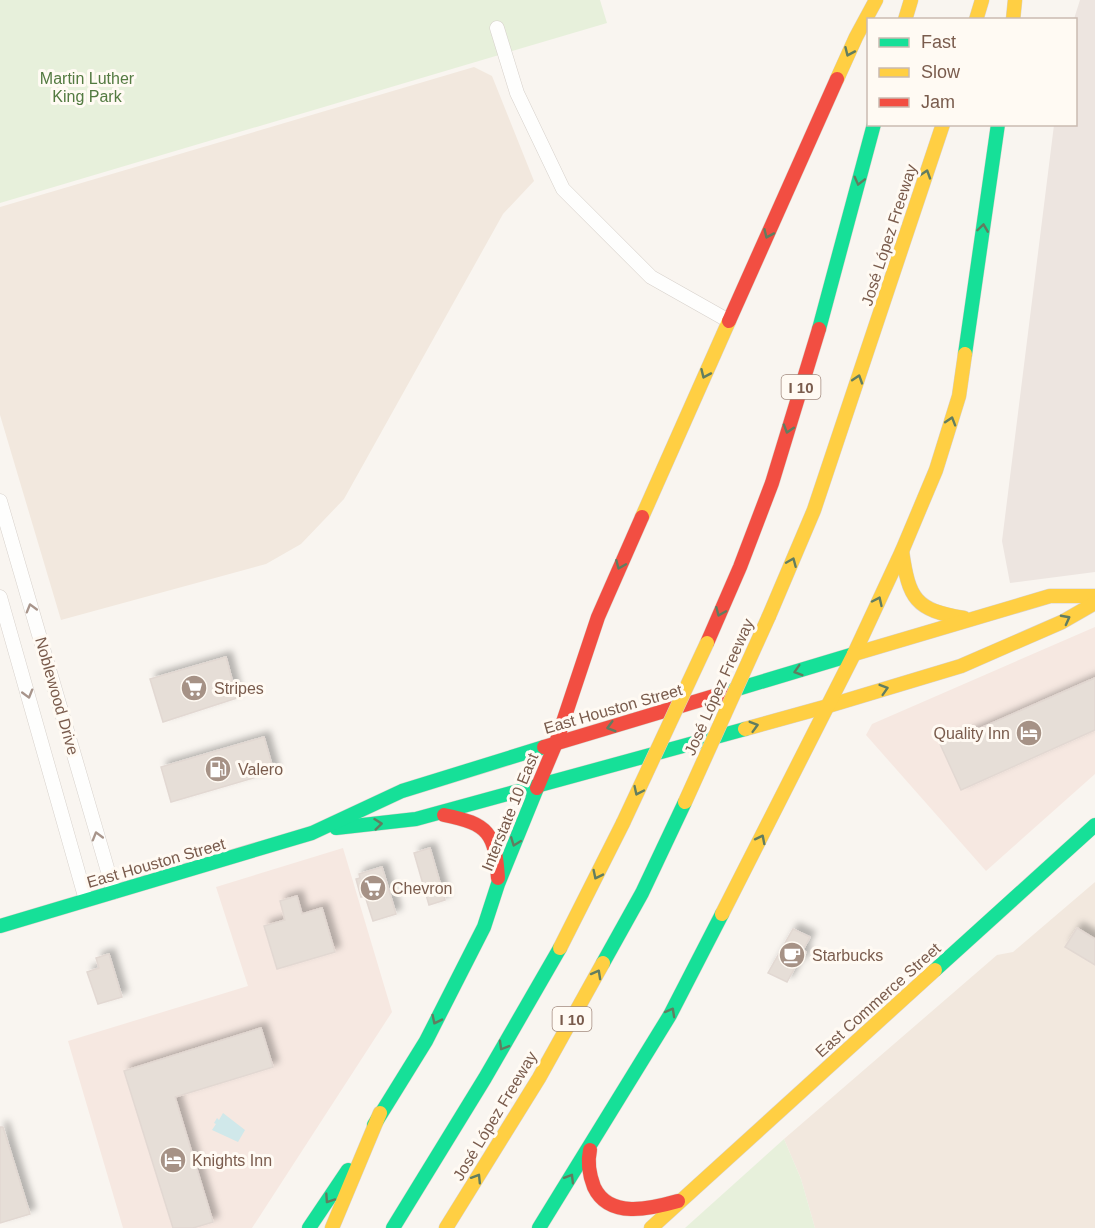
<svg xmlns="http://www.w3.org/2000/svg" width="1095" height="1228" font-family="Helvetica,sans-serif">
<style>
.residential{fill:#f2e8de}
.commercial{fill:#f6e8e1}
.industrial{fill:#ede5e0}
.green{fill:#e7f0db}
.water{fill:#d0e8ea}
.building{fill:#e6ded7;stroke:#e2d8d2;stroke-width:1.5;filter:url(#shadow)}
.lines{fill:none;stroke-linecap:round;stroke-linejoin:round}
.street-casing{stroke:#d7d1cb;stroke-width:15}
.fast-casing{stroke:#d9d2cb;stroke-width:15}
.slow-casing{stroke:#d9d2cb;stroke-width:15}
.jam-casing{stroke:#d9d2cb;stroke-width:15}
.street{stroke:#fefefd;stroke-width:14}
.fast{stroke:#16e098;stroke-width:14}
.slow{stroke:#ffcf43;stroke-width:14}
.jam{stroke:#f24e42;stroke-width:14}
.slow-bridge-casing{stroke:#dad1cc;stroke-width:15;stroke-linecap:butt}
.slow-bridge{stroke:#ffcf43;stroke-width:14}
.oneway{stroke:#617d60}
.oneway2{stroke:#a8958b}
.labels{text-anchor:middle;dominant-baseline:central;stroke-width:6;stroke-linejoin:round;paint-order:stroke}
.shield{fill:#fffaf3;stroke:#a28b7f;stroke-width:1.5}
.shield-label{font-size:15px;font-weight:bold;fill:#7a5c4d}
.park-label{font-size:16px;fill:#537a41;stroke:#fffaf3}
.street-label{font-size:16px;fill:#7a5c4d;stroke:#fffaf3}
.poi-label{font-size:16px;fill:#7a5c4d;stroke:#fffaf3;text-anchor:start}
</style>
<defs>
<filter id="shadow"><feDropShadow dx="5.5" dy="-5.5" stdDeviation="3" flood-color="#0004"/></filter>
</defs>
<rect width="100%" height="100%" fill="#f9f5f0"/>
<!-- residential -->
<g class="residential">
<polygon points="474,67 492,76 534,181 503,214 344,499 301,544 266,564 61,620 0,415 0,207"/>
<polygon points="1095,882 1095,1228 815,1228 801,1179 784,1139 997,955 1013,952"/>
</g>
<!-- commercial -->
<g class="commercial">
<polygon points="1095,627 1095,774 986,871 866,735 872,724"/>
<polygon points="343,848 392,1012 252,1228 123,1228 68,1041 248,986 216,887"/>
</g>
<!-- industrial -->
<polygon class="industrial" points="1080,0 1095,0 1095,572 1010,583 1002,541 1054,125 1076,124 1074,19"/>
<!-- green -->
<g class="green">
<polygon points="0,0 600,0 607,23 0,203"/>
<polygon points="784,1139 801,1179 815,1228 685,1228"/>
</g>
<!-- water -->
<polygon class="water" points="223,1113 245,1130 238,1142 212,1130 216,1124 214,1123 217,1118 219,1120"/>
<!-- building -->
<g class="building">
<polygon points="226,657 237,698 163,722 150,679"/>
<polygon points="1095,678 1095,730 961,790 940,744 958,737 958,738"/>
<polygon points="264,737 274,772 171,802 161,767"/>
<polygon points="430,848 445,900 429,905 414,853"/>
<polygon points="382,867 396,914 373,921 365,896 361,897 356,879 360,878 359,874"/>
<polygon points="297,896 302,914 322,908 335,952 277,969 264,926 285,920 280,901"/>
<polygon points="1077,928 1095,939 1095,965 1065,947"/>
<polygon points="793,929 810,937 803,950 806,952 801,963 798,962 787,982 768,973"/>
<polygon points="109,954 122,997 98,1004 87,972 99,968 96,958"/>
<polygon points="261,1028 273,1067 175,1097 213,1222 193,1228 173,1228 124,1071"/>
<polygon points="0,1127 3,1127 30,1214 0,1223"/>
</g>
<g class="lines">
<defs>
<g id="street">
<polyline points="497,28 517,93 563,189 651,277 729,321"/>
<polyline points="0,501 114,892"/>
<polyline points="0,597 86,900"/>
</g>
<g id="fast">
<polyline points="819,329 874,124"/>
<polyline points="965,354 998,124"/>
<polyline points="724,693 854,654"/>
<polyline points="336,828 416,819 745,729"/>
<polyline points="0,926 312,833 402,791 544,747"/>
<polyline points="603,963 642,893 685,802"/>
<polyline points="935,970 1095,825"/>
<polyline points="374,1125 426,1041 484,927 498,884 537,788"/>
<polyline points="309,1228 348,1170"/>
<polyline points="393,1228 485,1078 560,948"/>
<polyline points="539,1228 670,1015 722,914"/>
</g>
<g id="slow">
<polyline points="905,20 911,0"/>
<polyline points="976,20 982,0"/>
<polyline points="1013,20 1015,0"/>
<polyline points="837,79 856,37 876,0"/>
<polyline points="642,517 729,321"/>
<path d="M902,551c7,48 13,59 62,67"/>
<polyline points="769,616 814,510 943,124"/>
<polyline points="854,654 1050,596 1095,596"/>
<polyline points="854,654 902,551 936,470 959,396 965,354"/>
<polyline points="828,706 961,666 1062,622 1095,603"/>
<polyline points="745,729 828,706"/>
<polyline points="722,914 854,654"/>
<polyline points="560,948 623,823"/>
<polyline points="332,1228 380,1113"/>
<polyline points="446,1228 539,1078 603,963"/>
<polyline points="651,1228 935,970"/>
</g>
<g id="jam">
<polyline points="729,321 837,79"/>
<polyline points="707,643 740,567 772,483 819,329"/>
<polyline points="544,747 724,693"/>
<polyline points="537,788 556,743 598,617 642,517"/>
<path d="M444,815c45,9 51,18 54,63"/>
<path d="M590,1150c-3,13 -1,24 4,37 15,32 56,22 84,14"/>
</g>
</defs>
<!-- street casing -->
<use href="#street" class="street-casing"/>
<!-- fast casing -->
<use href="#fast" class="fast-casing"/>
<!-- slow casing -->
<use href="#slow" class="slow-casing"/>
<!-- jam casing -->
<use href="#jam" class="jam-casing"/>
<!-- street -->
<use href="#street" class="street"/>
<!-- fast -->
<use href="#fast" class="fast"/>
<!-- slow -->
<use href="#slow" class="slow"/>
<!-- jam -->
<use href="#jam" class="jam"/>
<defs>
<g id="slow-bridge">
<polyline points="685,802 769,616"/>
<polyline points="623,823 707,643"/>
</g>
</defs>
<!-- slow-bridge casing -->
<use href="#slow-bridge" class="slow-bridge-casing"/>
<!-- slow-bridge -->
<use href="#slow-bridge" class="slow-bridge"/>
</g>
<!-- one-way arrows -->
<defs><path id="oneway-chevron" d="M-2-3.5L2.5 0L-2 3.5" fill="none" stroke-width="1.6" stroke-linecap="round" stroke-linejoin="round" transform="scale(1.5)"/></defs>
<g class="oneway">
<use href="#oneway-chevron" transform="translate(849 52) rotate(114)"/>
<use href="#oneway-chevron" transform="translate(926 174) rotate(-72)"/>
<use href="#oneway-chevron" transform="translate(859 181) rotate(104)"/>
<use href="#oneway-chevron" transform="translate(983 228) rotate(-82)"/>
<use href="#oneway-chevron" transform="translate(768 234) rotate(114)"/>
<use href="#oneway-chevron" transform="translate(705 374) rotate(114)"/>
<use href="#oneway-chevron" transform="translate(858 379) rotate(-72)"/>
<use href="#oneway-chevron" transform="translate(951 421) rotate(-73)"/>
<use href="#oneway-chevron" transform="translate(788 429) rotate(107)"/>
<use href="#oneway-chevron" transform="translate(792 562) rotate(-67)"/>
<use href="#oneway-chevron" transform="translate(620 565) rotate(113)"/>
<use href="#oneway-chevron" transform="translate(878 601) rotate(-65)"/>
<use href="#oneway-chevron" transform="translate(720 612) rotate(113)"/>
<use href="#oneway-chevron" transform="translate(1066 619) rotate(-28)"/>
<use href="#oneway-chevron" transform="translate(798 671) rotate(163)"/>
<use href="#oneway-chevron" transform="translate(884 689) rotate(-17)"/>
<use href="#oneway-chevron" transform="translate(754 726) rotate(-16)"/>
<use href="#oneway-chevron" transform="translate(611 727) rotate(164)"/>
<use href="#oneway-chevron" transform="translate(638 791) rotate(115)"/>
<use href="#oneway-chevron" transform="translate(378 824) rotate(-6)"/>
<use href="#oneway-chevron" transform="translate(761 839) rotate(-63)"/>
<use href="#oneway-chevron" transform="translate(515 842) rotate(111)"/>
<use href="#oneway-chevron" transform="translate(597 875) rotate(116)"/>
<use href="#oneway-chevron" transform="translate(597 974) rotate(-61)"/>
<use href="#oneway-chevron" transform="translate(671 1012) rotate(-61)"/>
<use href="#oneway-chevron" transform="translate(436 1020) rotate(116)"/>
<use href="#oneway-chevron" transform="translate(503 1046) rotate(120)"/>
<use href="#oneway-chevron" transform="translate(477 1178) rotate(-58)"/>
<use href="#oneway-chevron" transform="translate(570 1178) rotate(-59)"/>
<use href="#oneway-chevron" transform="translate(329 1199) rotate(124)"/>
</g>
<g class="oneway2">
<use href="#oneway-chevron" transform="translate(31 608) rotate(-106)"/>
<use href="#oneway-chevron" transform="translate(28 694) rotate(74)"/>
<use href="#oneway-chevron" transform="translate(97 836) rotate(-106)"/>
</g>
<!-- icons -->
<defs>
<symbol id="supermarket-disc" viewBox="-11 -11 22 22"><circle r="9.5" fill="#a69286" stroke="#fffaf3"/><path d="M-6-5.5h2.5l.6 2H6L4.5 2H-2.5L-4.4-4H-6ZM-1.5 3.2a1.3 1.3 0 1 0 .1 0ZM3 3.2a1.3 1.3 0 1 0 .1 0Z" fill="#fff"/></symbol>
<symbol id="hotel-disc" viewBox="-11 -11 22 22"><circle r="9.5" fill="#a69286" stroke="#fffaf3"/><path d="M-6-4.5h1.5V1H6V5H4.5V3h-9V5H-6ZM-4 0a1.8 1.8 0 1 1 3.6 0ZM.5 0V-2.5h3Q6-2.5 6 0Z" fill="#fff"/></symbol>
<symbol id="fuel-disc" viewBox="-11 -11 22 22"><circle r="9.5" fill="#a69286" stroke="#fffaf3"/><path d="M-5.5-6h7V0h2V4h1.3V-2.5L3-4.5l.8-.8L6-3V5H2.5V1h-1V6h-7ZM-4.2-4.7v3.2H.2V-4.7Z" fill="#fff"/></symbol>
<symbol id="cafe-disc" viewBox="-11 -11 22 22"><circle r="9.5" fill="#a69286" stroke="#fffaf3"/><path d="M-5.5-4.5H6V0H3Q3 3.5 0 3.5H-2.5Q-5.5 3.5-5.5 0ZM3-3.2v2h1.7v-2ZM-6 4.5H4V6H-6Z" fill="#fff"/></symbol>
</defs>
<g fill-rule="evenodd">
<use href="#supermarket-disc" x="179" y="673" width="30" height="30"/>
<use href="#hotel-disc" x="1014" y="718" width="30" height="30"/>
<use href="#fuel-disc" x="203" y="754" width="30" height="30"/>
<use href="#supermarket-disc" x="358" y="873" width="30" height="30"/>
<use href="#cafe-disc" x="777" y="940" width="30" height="30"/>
<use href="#hotel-disc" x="158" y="1145" width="30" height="30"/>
</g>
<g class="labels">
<!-- shield labels -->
<g class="shield">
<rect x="781.5" y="375" width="39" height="24" rx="4.5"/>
<rect x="552.5" y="1007" width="39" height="24" rx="4.5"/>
</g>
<g class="shield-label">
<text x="801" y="387">I 10</text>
<text x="572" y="1019">I 10</text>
</g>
<!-- park labels -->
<g class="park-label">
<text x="87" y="78">Martin Luther<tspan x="87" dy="18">King Park</tspan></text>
</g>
<!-- street labels -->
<g class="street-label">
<text transform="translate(889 235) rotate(-72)">José López Freeway</text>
<text transform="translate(719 687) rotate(-66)">José López Freeway</text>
<text transform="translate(57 696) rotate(74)">Noblewood Drive</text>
<text transform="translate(613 709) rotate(-16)">East Houston Street</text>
<text transform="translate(510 812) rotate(-68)">Interstate 10 East</text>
<text transform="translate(156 863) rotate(-16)">East Houston Street</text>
<text transform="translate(878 1000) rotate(-42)">East Commerce Street</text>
<text transform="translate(495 1116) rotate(-59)">José López Freeway</text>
</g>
<!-- poi labels -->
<g class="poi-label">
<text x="214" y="688">Stripes</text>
<text x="1010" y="733" text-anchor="end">Quality Inn</text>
<text x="238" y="769">Valero</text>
<text x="392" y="888">Chevron</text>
<text x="812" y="955">Starbucks</text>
<text x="192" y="1160">Knights Inn</text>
</g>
</g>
<!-- legend -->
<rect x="867" y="18" width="210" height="108" fill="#fffaf3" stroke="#cabbb1" stroke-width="1.5"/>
<rect x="879" y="38" width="30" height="9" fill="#16e098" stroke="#cabbb1" stroke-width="1.5"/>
<text x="921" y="48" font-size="18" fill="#7a5c4d">Fast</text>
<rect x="879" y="68" width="30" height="9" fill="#ffcf43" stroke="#cabbb1" stroke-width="1.5"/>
<text x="921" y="78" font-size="18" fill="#7a5c4d">Slow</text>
<rect x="879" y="98" width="30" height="9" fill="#f24e42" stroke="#cabbb1" stroke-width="1.5"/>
<text x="921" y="108" font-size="18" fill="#7a5c4d">Jam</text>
</svg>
